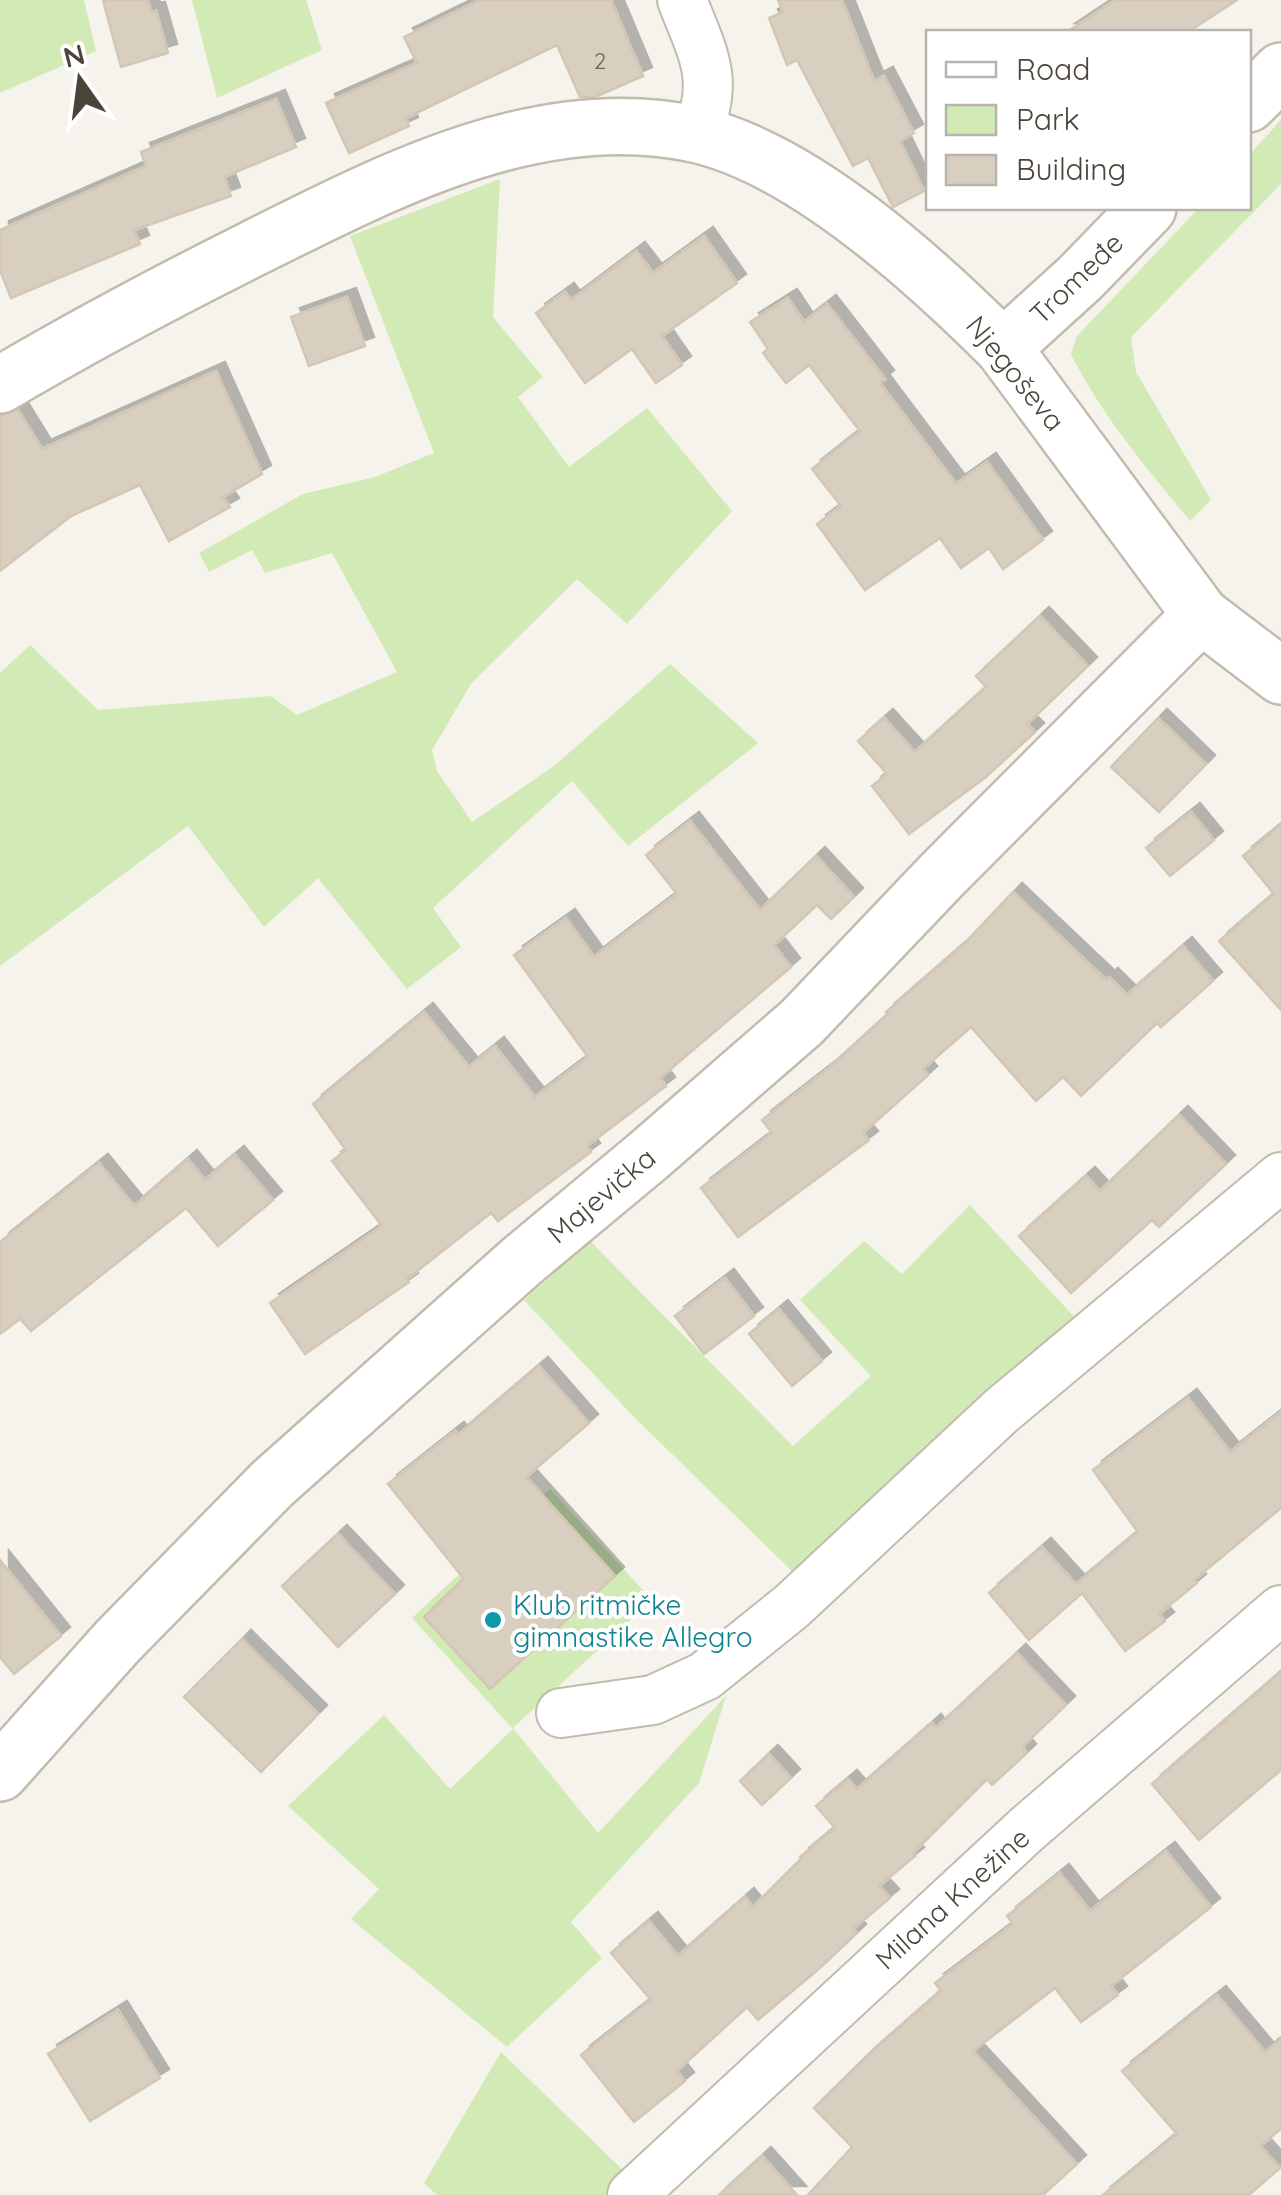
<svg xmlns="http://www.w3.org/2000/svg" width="1281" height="2195" font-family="Quicksand,sans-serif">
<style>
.green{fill:#d2eab5}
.building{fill:#d8cfc1;stroke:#d3c7b4;stroke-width:2.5;filter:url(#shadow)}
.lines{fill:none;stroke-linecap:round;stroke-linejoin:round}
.minor-casing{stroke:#c2bbae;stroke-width:52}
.tertiary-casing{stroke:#c2bbae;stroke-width:60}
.minor{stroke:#fff;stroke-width:48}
.tertiary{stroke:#fff;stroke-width:55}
.culture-dot{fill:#0f9aa8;stroke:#fff;stroke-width:4}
.labels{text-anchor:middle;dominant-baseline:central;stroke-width:8;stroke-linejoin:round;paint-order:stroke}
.number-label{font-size:22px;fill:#6e675b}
.street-label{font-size:28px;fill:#4b4439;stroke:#fff}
.culture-label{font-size:28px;fill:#0d838f;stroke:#fff;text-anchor:start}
</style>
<defs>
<filter id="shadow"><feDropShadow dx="9" dy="-9" stdDeviation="0" flood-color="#0004"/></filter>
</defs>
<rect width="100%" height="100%" fill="#f6f3ec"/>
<!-- green -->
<g class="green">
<polygon points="0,0 84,0 96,51 0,93"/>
<polygon points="192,0 306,0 322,50 217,98"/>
<path d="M1281,120v64l-150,153 5,35 75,128 -21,21c-44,-54 -88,-105 -119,-167l6,-18 122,-128h49l1,-53z"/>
<polygon points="500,179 493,317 543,377 518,397 569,467 647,408 732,511 627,624 577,579 471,684 432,750 437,771 472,822 554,766 670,664 758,743 628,846 572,781 433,908 461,947 407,989 318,878 264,927 188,826 0,966 0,673 30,645 98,710 271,696 297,715 397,672 332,553 265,573 252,550 209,572 199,553 303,494 375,477 434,453 350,236"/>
<polygon points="970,1205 1080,1323 796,1575 632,1415 524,1300 590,1241 793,1446 871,1376 800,1300 864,1241 902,1274"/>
<polygon points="550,1489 652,1600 513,1728 598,1833 726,1696 699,1783 571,1922 602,1958 507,2047 351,1919 379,1889 288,1806 384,1715 450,1789 513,1729 412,1618"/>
<polygon points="501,2052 628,2175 608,2195 437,2195 424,2183"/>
</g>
<!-- building -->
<g class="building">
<polygon points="103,0 148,0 151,12 156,11 168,53 121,67"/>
<polygon points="480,0 611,0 643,76 595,97 580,97 557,45 406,118 409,126 349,153 326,103 417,63 404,37"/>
<polygon points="778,0 842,0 874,81 884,76 914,133 900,141 924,191 893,207 868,158 853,166 797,60 787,65 769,18 783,12"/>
<polygon points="1115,0 1237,0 1188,32 1067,32"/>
<polygon points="276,99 296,147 224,177 231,196 134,230 140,244 11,298 0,270 0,230 146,166 141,152"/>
<polygon points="704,236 737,283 662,336 682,365 656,383 632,349 585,383 536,313 565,292 571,300 636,251 653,273"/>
<polygon points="347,297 365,346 309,366 291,317"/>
<polygon points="788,298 804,322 827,304 885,379 880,383 956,484 987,462 1043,540 1003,569 989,548 961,568 940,538 865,590 817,524 841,506 812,469 860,431 809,365 786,383 763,353 768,349 750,322"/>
<polygon points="216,371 262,474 223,497 230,507 169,541 140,485 71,516 0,571 0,416 18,410 42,449"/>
<polygon points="1040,616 1088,666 1027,724 1035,732 986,777 909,834 872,786 887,774 858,741 884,718 915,752 986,687 976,676"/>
<polygon points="1158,718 1206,764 1159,812 1111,767"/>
<polygon points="1191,812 1214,840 1170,876 1146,848"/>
<polygon points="690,821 760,910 816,856 854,897 831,919 817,905 774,945 791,967 660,1078 666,1086 587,1146 591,1152 498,1221 491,1213 407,1279 409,1282 305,1354 270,1303 382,1226 332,1161 346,1150 313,1104 424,1012 469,1067 495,1046 535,1097 588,1057 514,955 566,918 594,957 677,894 646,855"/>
<polygon points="1281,825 1281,1010 1219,941 1274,894 1243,856"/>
<polygon points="1013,892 1106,980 1109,977 1127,995 1183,946 1213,981 1161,1027 1157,1023 1081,1096 1063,1077 1036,1101 971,1027 923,1069 928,1075 863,1133 869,1140 738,1237 701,1188 772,1133 762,1120 829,1068 888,1014 886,1012 962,946"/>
<polygon points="1179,1115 1226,1164 1159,1227 1152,1220 1071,1293 1019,1236 1086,1176 1100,1191"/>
<polygon points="235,1155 273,1200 218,1246 186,1208 31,1331 20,1319 0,1334 0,1242 99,1163 134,1206 188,1159 205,1180"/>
<polygon points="725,1278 754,1316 704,1354 675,1316"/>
<polygon points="779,1309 822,1361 792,1386 749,1334"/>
<polygon points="539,1366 589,1423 526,1477 615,1576 490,1689 424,1617 464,1579 388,1484 455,1431 458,1435"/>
<polygon points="1188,1398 1230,1452 1281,1412 1281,1508 1194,1580 1197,1583 1159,1614 1165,1621 1125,1651 1082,1593 1029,1640 989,1593 1042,1547 1076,1584 1138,1532 1093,1470"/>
<polygon points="338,1534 395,1594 338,1647 282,1586"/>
<polygon points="0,1560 61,1636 14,1674 0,1657"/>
<polygon points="242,1639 318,1714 261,1772 184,1697"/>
<polygon points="1017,1653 1066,1705 1022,1747 1027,1753 992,1785 987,1779 912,1854 915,1856 879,1886 890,1898 853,1929 857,1933 821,1967 758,2020 747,2007 677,2071 685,2081 634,2122 581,2055 651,2000 611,1953 649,1921 678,1956 745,1897 753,1907 801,1859 800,1857 835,1828 816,1806 848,1779 857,1789 932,1723 936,1728"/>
<polygon points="1281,1672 1281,1770 1199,1840 1152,1784"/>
<polygon points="769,1754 791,1778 762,1805 740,1781"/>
<polygon points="1166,1851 1211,1907 1111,1986 1118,1995 1081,2022 1055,1988 973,2051 1077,2164 1043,2195 808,2195 852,2147 814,2108 867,2056 941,1991 935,1983 1013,1924 1007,1916 1060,1873 1090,1911"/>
<polygon points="1217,1995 1265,2052 1281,2039 1281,2129 1260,2146 1280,2168 1249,2195 1103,2195 1177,2134 1122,2071"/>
<polygon points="118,2010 160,2078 90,2121 48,2054"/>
<polygon points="762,2156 797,2195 719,2195"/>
</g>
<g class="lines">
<defs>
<g id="minor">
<path d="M682,0c20,52 39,80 14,135"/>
<polyline points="561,1713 653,1700 705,1676 792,1606 1001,1411 1281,1177"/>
<polyline points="632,2195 1027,1829 1281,1610"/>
</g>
<g id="tertiary">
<polyline points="1248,104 1281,71"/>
<polyline points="1003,348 1080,278 1148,208"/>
<path d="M0,385c83,-49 168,-94 254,-137 134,-67 286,-147 440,-114 109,24 232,137 309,214l198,267 80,61"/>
<polyline points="0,1773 117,1642 272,1484 523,1260 648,1156 802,1022 942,875 1201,615"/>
</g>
</defs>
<!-- minor casing -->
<use href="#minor" class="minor-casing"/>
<!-- tertiary casing -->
<use href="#tertiary" class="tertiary-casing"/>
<!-- minor -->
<use href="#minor" class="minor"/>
<!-- tertiary -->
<use href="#tertiary" class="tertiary"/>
</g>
<!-- markers -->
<circle class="culture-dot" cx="493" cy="1620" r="10"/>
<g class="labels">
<!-- number labels -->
<g class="number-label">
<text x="600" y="61">2</text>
</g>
<!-- street labels -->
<g class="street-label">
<text transform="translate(1076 278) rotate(-44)">Tromeđe</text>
<text transform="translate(1016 373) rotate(51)">Njegoševa</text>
<text transform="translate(601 1195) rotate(-40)">Majevička</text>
<text transform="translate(952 1898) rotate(-42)">Milana Knežine</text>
</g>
<!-- culture labels -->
<g class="culture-label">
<text x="513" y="1604">Klub ritmičke<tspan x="513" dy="32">gimnastike Allegro</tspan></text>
</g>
</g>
<!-- legend -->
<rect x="926" y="30" width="325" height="180" fill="#ffffff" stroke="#b7b4b0" stroke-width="2.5"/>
<rect x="946" y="62" width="50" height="15" fill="#ffffff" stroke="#b7b4b0" stroke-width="2.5"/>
<text x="1016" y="80" font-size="30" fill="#4b4439">Road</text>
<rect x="946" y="105" width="50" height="30" fill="#d2eab5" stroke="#b7b4b0" stroke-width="2.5"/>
<text x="1016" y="130" font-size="30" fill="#4b4439">Park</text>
<rect x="946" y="155" width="50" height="30" fill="#d8cfc1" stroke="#b7b4b0" stroke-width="2.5"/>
<text x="1016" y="180" font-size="30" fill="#4b4439">Building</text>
<!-- north arrow -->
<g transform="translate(80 80) rotate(346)" stroke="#ffffff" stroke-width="8" paint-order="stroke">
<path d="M0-8L18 38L0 25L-18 38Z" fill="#4b4439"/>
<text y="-15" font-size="28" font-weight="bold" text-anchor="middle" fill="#4b4439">N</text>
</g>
</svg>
